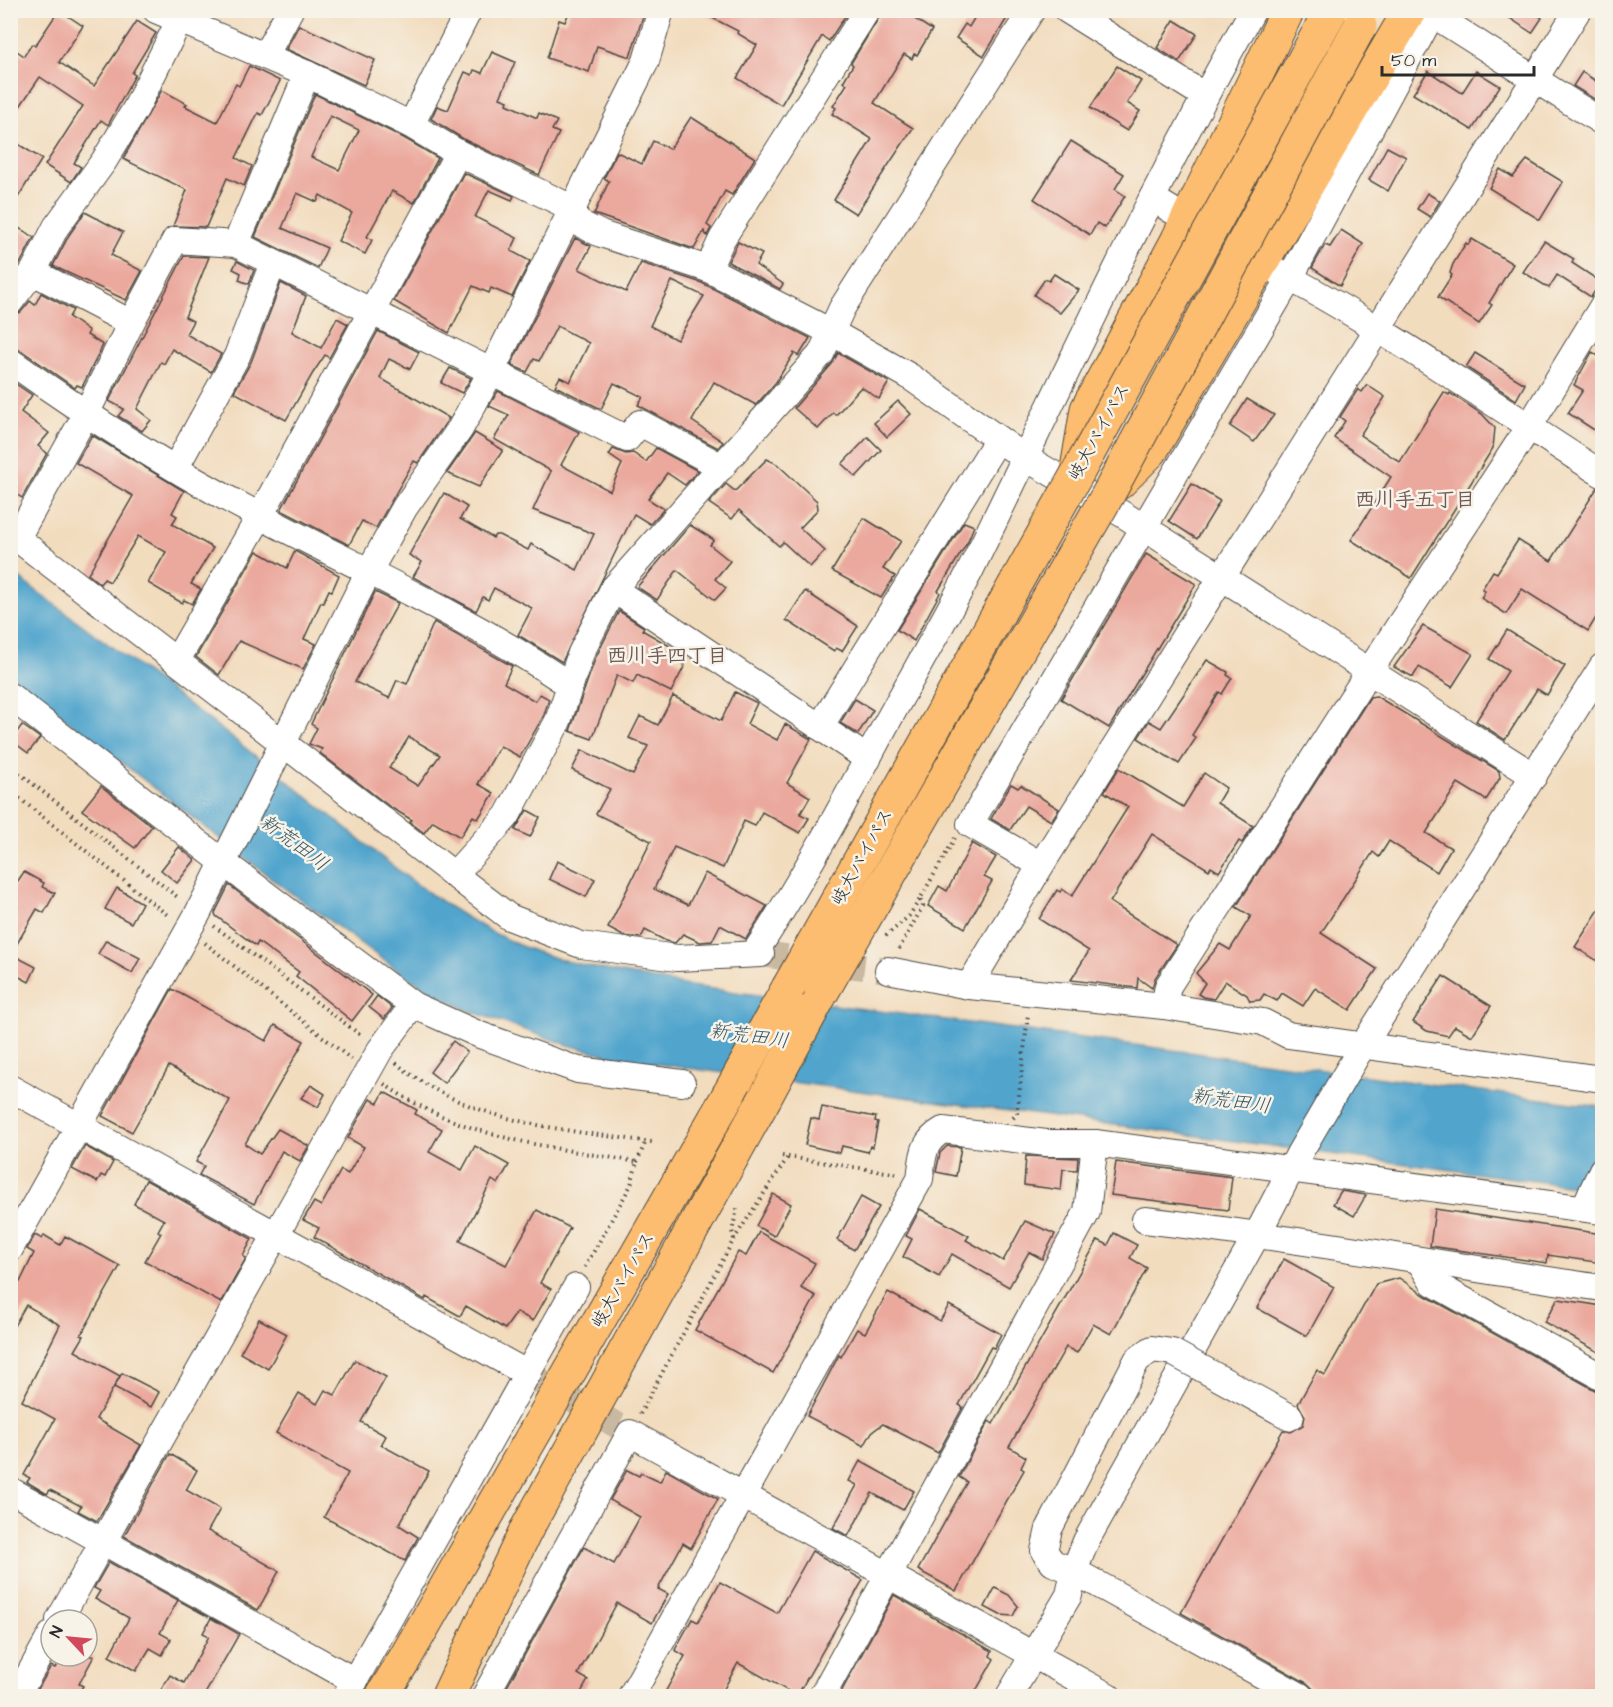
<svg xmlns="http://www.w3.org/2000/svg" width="1613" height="1707" font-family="'Architects Daughter','Klee One',sans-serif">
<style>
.water{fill:#51a5cd;stroke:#3e687c;stroke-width:1.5}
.building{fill:#eba89d;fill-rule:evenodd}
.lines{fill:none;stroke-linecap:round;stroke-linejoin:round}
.minor-tunnel{stroke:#cab9a1;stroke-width:26;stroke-dasharray:26 13;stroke-linecap:butt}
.minor-casing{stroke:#494641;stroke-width:28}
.highway-casing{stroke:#494641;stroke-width:35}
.path{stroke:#494641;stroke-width:4;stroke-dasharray:1.5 4.5;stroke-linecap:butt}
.minor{stroke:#fff;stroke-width:26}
.highway{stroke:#fcbd6f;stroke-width:33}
.minor-bridge-casing{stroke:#494641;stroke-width:28;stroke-linecap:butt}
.highway-bridge-casing{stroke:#494641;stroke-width:35;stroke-linecap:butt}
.minor-bridge{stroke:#fff;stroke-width:26}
.highway-bridge{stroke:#fcbd6f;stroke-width:33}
.labels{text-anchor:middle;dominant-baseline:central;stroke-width:5;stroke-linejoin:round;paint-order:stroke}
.street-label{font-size:18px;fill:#2b2b2b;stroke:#f7f3e8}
.neighbourhood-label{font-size:20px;font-weight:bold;fill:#6e5753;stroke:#f7f3e8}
.water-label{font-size:20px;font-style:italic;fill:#385664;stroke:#f7f3e8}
</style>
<rect width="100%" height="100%" fill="#f7f3e8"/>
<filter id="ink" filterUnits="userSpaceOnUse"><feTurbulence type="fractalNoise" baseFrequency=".0167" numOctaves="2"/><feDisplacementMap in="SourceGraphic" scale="12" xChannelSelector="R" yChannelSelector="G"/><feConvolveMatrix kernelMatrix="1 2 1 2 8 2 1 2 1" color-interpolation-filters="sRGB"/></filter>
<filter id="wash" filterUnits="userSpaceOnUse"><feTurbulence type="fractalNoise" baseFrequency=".008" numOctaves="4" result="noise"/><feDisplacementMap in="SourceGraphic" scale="24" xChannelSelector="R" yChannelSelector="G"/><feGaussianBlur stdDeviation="1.35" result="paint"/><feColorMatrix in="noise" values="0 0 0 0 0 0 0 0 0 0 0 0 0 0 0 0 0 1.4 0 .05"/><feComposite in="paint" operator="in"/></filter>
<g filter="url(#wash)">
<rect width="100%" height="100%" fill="#f2dcbe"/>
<!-- water -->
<path class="water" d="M10,571c97,73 196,144 290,220 68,54 131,113 210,150 52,25 116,31 172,44l920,122v83l-975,-130 -59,-15 -101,-35 -57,-31 -130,-94 -269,-208z"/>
<g id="blocks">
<!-- building -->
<g class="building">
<polygon points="59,10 83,26 59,62 94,86 137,21 156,33 132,73 135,75 108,125 101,120 74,163 81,167 71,182 45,165 83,106 40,77 10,121 10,46 24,56 32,44 35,46"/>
<polygon points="570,10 645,10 630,57 597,46 589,72 547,58 559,20 565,22"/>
<polygon points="697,10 849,10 829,41 822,36 781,105 737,78 757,45 737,33 738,31"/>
<polygon points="890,10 901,10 932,30 917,55 914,54 912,59 904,54 874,103 913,128 856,214 834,200 872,139 832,114 836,108 833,106 847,84 843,82 853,65 851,63 881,14 886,17"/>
<polygon points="979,10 1012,10 984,56 956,38 965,24 969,27"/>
<polygon points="1498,10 1531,10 1542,18 1532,33"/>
<polygon points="1174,20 1197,34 1179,62 1157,48"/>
<polygon points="299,25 375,60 364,85 286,49"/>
<polygon points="492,52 515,62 500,98 508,101 507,104 537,118 539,113 557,121 552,130 559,133 539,175 465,140 431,119 437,106 448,110 465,72 472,75 474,70 482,73"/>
<polygon points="249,66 280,81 262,115 258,113 236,158 252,166 244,186 227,178 206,227 173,226 187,190 123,159 162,90 187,104 185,106 217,122 236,84 239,86"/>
<polygon points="1117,66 1141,81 1127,103 1140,111 1127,131 1090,108"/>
<polygon points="1428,71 1462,93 1476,71 1500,86 1472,130 1413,94"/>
<polygon points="1582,72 1602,85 1602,104 1573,86"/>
<path d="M315,94l89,44 34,20 -24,45 -22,-12 -25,46 5,3 -7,14 -27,-13 14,-28 -32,-18 -3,7 -20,-9 -15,35 45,20 -9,20 -63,-31zM330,116l29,14 -20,40 -28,-13z"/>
<polygon points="691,117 755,158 732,195 725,191 707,225 711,228 707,236 704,231 694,249 594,214 609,181 604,178 617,152 642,164 653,141 670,149"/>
<polygon points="10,139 42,159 10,210"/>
<polygon points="1071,141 1124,174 1115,189 1125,196 1105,228 1097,223 1090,235 1034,199"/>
<polygon points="1387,147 1406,157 1388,191 1369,180"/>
<polygon points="1527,160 1563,182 1540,220 1489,188 1500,169 1513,177"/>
<polygon points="464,173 514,196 512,200 489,190 475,217 517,238 511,251 530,261 512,297 491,288 489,293 473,286 449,333 394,301"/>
<polygon points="1427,193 1440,201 1430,217 1417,209"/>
<polygon points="85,212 123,232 111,255 142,271 126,300 53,266 69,235"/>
<polygon points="10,223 34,237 20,264 10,259"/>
<polygon points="1341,230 1363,244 1340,286 1312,268 1325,245 1330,247"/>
<path d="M575,238l16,8 -12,23 47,23 15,-29 61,20 108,55 -11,18 -5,-3 -18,29 -20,23 -42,-23 -22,39 31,21 -5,6 -80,-43 5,-8 -29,-14 -13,26 -46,-23 5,-9 10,5 19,-39 -32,-17 -18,35 -5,-2 -7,13 -16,-7zM672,281l32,15 -27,44 -27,-14z"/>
<polygon points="1472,239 1513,264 1489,303 1492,305 1479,324 1438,297 1452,275 1450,273 1453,264 1466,243 1468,245"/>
<polygon points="1544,241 1574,259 1572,263 1601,282 1591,297 1557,275 1549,288 1523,272"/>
<polygon points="738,242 762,254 756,265 783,284 780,289 728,262"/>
<polygon points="184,256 209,257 185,317 193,321 186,334 221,354 211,372 172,349 164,364 161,362 137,409 151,420 142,431 118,416 124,409 109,401"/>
<polygon points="237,261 254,270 249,284 239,280 241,273 233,269"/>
<polygon points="1054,274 1079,290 1060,313 1034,295 1045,279 1049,281"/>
<polygon points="281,283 306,296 292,332 321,348 337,318 348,324 329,358 325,355 313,373 286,420 234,392 251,362"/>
<polygon points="41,293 73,310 69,317 89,331 87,335 103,345 82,387 77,385 75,388 19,349 10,346 10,317 21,312 30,301 35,305"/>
<polygon points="378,331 419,352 410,369 389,359 380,378 449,418 418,463 414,461 376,528 362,521 349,545 281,510"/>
<polygon points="1592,352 1602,358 1602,435 1568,413 1583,390 1574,385"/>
<polygon points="838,353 889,382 879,399 861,387 836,415 833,413 818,429 794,408 832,364"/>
<polygon points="1475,353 1525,384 1516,400 1466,367"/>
<polygon points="450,368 471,378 462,393 441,383"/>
<polygon points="10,380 32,395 21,412 49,433 38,446 47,453 22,498 10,490"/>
<polygon points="1367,385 1385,397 1360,435 1400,462 1444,392 1449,395 1450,393 1482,414 1495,428 1493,448 1411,578 1351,540 1391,477 1334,438 1345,421 1340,417 1358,389 1362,392"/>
<polygon points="498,391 579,432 561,465 610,491 622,464 609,455 613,449 626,454 633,453 646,462 656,448 698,471 685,485 667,473 648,499 664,509 650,524 634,514 562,662 518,635 532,608 494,588 488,600 483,597 476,611 413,577 422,562 409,555 444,493 467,507 460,519 493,538 495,535 499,535 528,550 531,544 577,570 594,534 533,510 551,471 494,439 509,415 489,406"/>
<polygon points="1247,399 1274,415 1254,442 1230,426"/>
<polygon points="898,401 911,414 887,437 874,423"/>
<polygon points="475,433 503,450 479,487 447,473"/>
<polygon points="92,435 184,491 172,513 177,516 172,524 213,548 191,584 201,589 192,604 184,600 182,603 148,583 166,552 138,536 110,582 104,579 100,584 88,574 133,496 76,463"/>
<polygon points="868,437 881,450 856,477 842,464"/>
<polygon points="767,459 777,464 817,501 818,509 800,528 825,551 810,567 783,542 779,546 739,510 732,519 709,503 726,484 735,491"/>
<polygon points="1192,484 1220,501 1197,539 1169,521"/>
<polygon points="1597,488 1602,489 1602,608 1588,631 1522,589 1506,614 1481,598 1485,591 1482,589 1493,571 1497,573 1518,540 1551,561"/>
<polygon points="864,518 901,541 883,569 895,576 881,598 832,571"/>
<polygon points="964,522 974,526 967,543 938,591 940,593 914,641 897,630"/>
<polygon points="690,525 714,540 710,545 730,561 715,579 726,588 715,600 677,570 657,600 637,587"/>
<polygon points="257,551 287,568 295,551 339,575 332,591 329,590 323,603 321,602 304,639 316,644 303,669 239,641 219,675 196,657"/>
<polygon points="1146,554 1196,584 1109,728 1061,699"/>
<polygon points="805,591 858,626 842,651 836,648 834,651 786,620"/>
<path d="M375,592l23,11 -43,79 34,16 8,-18 10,4 27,-62 78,44 -8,17 31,18 5,-7 9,5 -5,16 -24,42 -20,-11 -22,38 16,9 -16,26 -5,-3 -13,21 -27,-16 -9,12 -14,-11 2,-2 -22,-13 -70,-54 2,-4 -13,-5 8,-16 -6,-4zM409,737l31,18 -22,31 -29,-18z"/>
<polygon points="619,611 644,627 642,630 675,649 670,657 685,665 671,692 637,675 633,683 617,675 592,739 570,731 595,659"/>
<polygon points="1423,626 1473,654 1452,687 1419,667 1413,677 1394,667"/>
<polygon points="1507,630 1565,666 1547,695 1537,689 1505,740 1476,721 1508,671 1489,659"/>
<polygon points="1207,660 1228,672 1227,675 1232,678 1222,694 1219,692 1192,735 1196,738 1179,764 1138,738 1149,721 1161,728"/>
<polygon points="735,692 757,703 747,724 777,740 785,724 811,739 787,783 810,797 800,814 809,818 800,833 762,812 755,826 744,821 723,868 674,847 654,889 688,905 705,873 767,906 746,939 720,925 712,941 700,942 683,934 675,943 666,941 645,930 641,938 623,936 608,928 651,841 596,814 610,789 572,770 582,750 633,775 648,746 629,738 640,716 658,725 673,696 721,721"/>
<polygon points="1376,696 1499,771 1500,778 1486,800 1458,783 1426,833 1451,848 1437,872 1389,841 1379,857 1373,852 1321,933 1377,969 1350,1010 1315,988 1303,1006 1282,993 1277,1001 1264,994 1260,1000 1250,1001 1247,995 1225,981 1214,999 1203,997 1198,994 1205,983 1196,973 1220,944 1230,950 1251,916 1236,907 1370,697"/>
<polygon points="855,699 873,710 858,734 840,723"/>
<polygon points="22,725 40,738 28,753 11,740"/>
<polygon points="1119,768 1183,807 1204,773 1226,788 1217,803 1253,826 1242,843 1239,841 1219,872 1211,867 1209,870 1152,834 1110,902 1177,945 1155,978 1152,988 1138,978 1137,988 1071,980 1089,951 1039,919 1057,890 1060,892 1062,889 1072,896 1128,807 1104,792"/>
<polygon points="1011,784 1018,788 1021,785 1059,809 1051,821 1026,806 1010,830 991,819"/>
<polygon points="101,786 152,826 135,848 82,810"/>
<polygon points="527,810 540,817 530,837 515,830"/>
<polygon points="972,843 996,857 984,877 992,881 965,928 928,906 939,886 947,891"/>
<polygon points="179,847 195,860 177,883 161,870"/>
<polygon points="557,861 595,879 586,897 549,879"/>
<polygon points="24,872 44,883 42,887 55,893 44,913 37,909 11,954 36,967 29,982 10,972 10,892"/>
<polygon points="229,885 372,995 352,1021 296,976 299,972 258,942 256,946 216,916 215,913"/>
<polygon points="117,888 142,903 131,923 105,909"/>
<polygon points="1602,905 1602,964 1575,947"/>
<polygon points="106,940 140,958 132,973 98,954"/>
<polygon points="1443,976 1491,1006 1472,1036 1455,1026 1448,1036 1427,1031 1413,1022"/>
<polygon points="172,989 266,1041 275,1025 304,1041 245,1144 260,1154 278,1129 309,1146 300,1161 282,1151 254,1204 199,1175 204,1166 196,1162 230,1100 169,1066 132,1132 102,1116"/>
<polygon points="377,996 392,1008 384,1019 369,1007"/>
<polygon points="453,1041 467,1052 444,1083 430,1072"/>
<polygon points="311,1085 325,1094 318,1107 301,1098"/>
<polygon points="384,1092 417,1110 415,1114 442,1129 429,1152 462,1170 475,1146 509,1165 498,1184 492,1180 460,1241 506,1265 537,1210 570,1228 540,1283 551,1289 533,1321 517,1312 505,1329 466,1306 460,1316 426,1297 425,1300 314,1237 319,1228 303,1220 314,1202 321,1206 341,1170 348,1174 364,1147 348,1138 370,1099 378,1103"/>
<polygon points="822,1107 876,1117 875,1121 878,1122 873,1147 870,1146 868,1152 842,1146 840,1153 805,1145 811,1118 819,1120"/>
<polygon points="85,1146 113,1162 105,1177 101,1175 97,1182 72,1169"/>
<polygon points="947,1146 961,1147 956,1176 936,1172 940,1153"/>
<polygon points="1026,1156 1078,1158 1077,1170 1063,1169 1061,1190 1024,1185"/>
<polygon points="1116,1162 1232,1177 1228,1210 1111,1195"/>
<polygon points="146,1180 252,1239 243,1256 246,1258 221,1303 145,1261 161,1233 158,1231 164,1220 134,1204"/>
<polygon points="1341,1191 1366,1195 1354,1216 1333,1204"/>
<polygon points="773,1194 791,1204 774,1236 756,1226"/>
<polygon points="861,1197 879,1207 854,1250 837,1240"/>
<polygon points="920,1209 969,1236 966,1240 1003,1261 1025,1221 1055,1234 1042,1259 1029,1252 1009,1287 952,1254 939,1277 903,1257 912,1239 906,1236"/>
<polygon points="1435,1209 1602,1234 1602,1263 1548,1255 1547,1263 1430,1246"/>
<polygon points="759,1232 815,1263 801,1288 816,1296 773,1373 695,1330 738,1252 746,1256"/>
<polygon points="1114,1233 1137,1245 1130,1258 1147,1268 1111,1334 1093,1324 1077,1353 1066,1347 1009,1447 1026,1457 1021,1468 1024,1470 956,1591 918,1570 967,1482 959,1477 989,1421 993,1424 1098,1240 1108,1245"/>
<polygon points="35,1235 42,1239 44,1235 60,1245 65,1236 120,1266 81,1335 84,1336 75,1351 120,1376 96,1419 141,1445 97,1521 78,1511 81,1506 50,1490 47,1494 27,1482 30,1478 24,1475 55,1419 22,1401 60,1325 26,1305 10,1333 10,1277 20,1282 34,1253 27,1249"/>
<polygon points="1284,1259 1334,1287 1307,1336 1257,1308"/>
<polygon points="1399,1278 1426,1296 1595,1390 1602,1392 1602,1696 1315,1696 1313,1689 1307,1683 1181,1613 1283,1430 1291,1432 1303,1425 1305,1416 1298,1404 1317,1370 1325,1375 1376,1284"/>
<polygon points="888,1292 940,1321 949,1305 1001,1334 994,1348 991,1347 959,1405 963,1407 938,1453 883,1424 872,1432 864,1446 807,1416 839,1355 841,1357 857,1329 865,1333"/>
<polygon points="1558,1299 1602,1306 1602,1354 1544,1322"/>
<polygon points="259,1319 287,1334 268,1369 240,1353"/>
<polygon points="355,1360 386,1377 361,1422 386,1436 381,1445 429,1471 399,1525 418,1537 405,1561 324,1517 348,1473 276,1433 299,1393 317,1404 325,1390 335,1395"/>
<polygon points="122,1373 159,1392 151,1407 114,1387"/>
<polygon points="170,1454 197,1470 186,1490 220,1509 208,1531 279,1571 258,1610 124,1536"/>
<polygon points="860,1461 914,1491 903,1510 872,1493 848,1536 833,1528 857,1485 849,1481"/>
<polygon points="627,1470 639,1476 641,1473 660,1482 666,1470 718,1499 691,1548 683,1543 658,1589 668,1594 652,1623 617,1603 578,1674 588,1680 579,1696 502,1696 584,1547 614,1564 640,1517 610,1500"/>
<polygon points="812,1551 863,1580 797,1696 738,1663 720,1696 663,1696 685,1656 675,1650 692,1619 698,1622 720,1582 777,1613"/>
<polygon points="109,1562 209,1617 178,1600 160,1633 171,1639 162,1655 150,1648 136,1671 109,1656 129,1618 95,1599 100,1591 94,1588"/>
<polygon points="995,1588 1009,1595 1018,1606 1013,1616 1000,1615 985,1607"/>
<polygon points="894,1595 992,1651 990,1656 994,1659 973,1696 839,1696"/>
<polygon points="211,1618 239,1634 205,1694 209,1696 173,1696 161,1690 170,1675 184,1683 209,1636 203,1633"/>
<polygon points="62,1656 94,1656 79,1684 83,1686 77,1696 48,1696 37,1691 51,1666 55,1668"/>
</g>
</g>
</g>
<g filter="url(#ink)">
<use href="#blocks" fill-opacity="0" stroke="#494641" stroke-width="1.5"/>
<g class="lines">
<!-- minor-tunnel -->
<g class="minor-tunnel">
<polyline points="761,954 888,970"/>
<polyline points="528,1374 630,1433"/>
</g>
<defs>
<g id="minor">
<polyline points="156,10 307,74 411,125 458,153 574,209"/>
<polyline points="1067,10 1205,96"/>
<polyline points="1426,10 1602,122"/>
<polyline points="265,56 290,10"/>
<polyline points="411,125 469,10"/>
<polyline points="1152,198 1173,211"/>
<polyline points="569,218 601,234 708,269 833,333 909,376 1024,457 1124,515 1534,776"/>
<polyline points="236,244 307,74"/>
<polyline points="708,269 722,239 867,10"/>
<path d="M1275,270c113,60 219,135 327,204"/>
<polyline points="10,302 33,272 56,227 104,161 136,108 179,21"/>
<polyline points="131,323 175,240 236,244 627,439 640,423 722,467"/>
<path d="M10,361c80,57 165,111 252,156 101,53 205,100 300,163l9,2"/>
<polyline points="176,467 237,356 273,263"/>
<polyline points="10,533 509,917 581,945 677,958 761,954"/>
<polyline points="17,538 86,414 131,323 33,272"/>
<polyline points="613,589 868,759"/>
<polyline points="177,660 260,516 458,153"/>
<polyline points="10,696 224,863 413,1005 480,1035 578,1070 682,1083"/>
<polyline points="820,727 998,439"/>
<polyline points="1041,865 970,824 1290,278 1432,14"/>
<polyline points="454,875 507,816 558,721 581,653 613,589 821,354 842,308 1032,10"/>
<path d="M754,954c48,-73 90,-151 131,-228 28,-51 58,-103 85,-155 92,-188 179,-379 283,-561"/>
<polyline points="888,970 969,986 1164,1006 1263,1022 1288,1035 1602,1079"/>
<polyline points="969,986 1041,865 1578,10"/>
<polyline points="1164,1006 1168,986 1370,670 1529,427 1602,307"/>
<polyline points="10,1088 528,1374"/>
<polyline points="1584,1208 1602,1170"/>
<path d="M1145,1220c153,18 305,46 457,68"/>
<polyline points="10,1249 198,913 369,571 405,507 460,429 492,370 646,61 661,10"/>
<polyline points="1420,1262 1433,1283 1602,1377"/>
<polyline points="10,1490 355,1681"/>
<polyline points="1049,1529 1044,1551 1053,1563 1074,1571 1086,1541 1258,1233 1300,1152 1357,1055 1602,667"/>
<polyline points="59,1620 380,1050 413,1005"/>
<polyline points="17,1696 51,1635"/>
<polyline points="346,1696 576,1287"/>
<polyline points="485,1696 630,1433 1108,1696"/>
<path d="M631,1696l289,-517c3,-23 2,-37 23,-49l103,13h49l507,68"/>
<polyline points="822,1696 1087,1212 1095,1143"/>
<polyline points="1009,1696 1069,1595 1074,1571 1300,1696"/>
</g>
<g id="highway">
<polyline points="1077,469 1087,409 1177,241 1288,10"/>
<polyline points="1119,483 1151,451 1410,10"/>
<polyline points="729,1094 788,988"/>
<polyline points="765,1098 821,994"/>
<polyline points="382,1696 404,1660"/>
<polyline points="448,1696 525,1532"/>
</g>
</defs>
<!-- minor casing -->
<use href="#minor" class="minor-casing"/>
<!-- highway casing -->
<use href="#highway" class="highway-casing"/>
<!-- path -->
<g class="path">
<polyline points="10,766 180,899"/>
<polyline points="10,791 170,917"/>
<polyline points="214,926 362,1036"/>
<polyline points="886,936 909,916 920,899"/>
<polyline points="205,943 352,1060"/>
<polyline points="899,949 923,906 920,899 955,838"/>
<path d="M396,1063c72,60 167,67 256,79"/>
<path d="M384,1084c79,55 162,62 253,78l-6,23 -46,82"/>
<polyline points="1013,1118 1017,1114 1028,1014"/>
<polyline points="782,1156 899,1174"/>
<polyline points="637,1162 646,1141"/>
<polyline points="734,1239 732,1231 738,1205"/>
<polyline points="640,1414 734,1239 788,1157"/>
</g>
<!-- minor -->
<use href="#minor" class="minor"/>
<!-- highway -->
<use href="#highway" class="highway"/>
<defs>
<polyline id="minor-bridge" points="1049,1529 1137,1360 1152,1349 1172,1352 1290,1417"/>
<g id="highway-bridge">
<polyline points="788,988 1077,474 1330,12"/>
<polyline points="821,994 1110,491 1360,26"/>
<polyline points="525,1532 765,1098"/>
<polyline points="404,1660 729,1094"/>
</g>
</defs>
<!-- minor-bridge casing -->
<use href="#minor-bridge" class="minor-bridge-casing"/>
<!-- highway-bridge casing -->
<use href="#highway-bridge" class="highway-bridge-casing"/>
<!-- minor-bridge -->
<use href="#minor-bridge" class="minor-bridge"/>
<!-- highway-bridge -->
<use href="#highway-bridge" class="highway-bridge"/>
</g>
</g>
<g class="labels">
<!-- street labels -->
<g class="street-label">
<text transform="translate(1099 432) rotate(-61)">岐大バイパス</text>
<text transform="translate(862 857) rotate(-61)">岐大バイパス</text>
<text transform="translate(623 1280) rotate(-60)">岐大バイパス</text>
</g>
<!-- neighbourhood labels -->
<g class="neighbourhood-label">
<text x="1415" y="500">西川手五丁目</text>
<text x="667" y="656">西川手四丁目</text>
</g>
<!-- water labels -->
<g class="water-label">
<text transform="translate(294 843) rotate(37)">新荒田川</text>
<text transform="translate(749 1036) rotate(8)">新荒田川</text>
<text transform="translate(1231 1101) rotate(8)">新荒田川</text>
</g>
</g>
<!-- margin -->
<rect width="1613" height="1707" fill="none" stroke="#f7f3e8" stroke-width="36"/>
<!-- north arrow -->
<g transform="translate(69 1638) rotate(296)"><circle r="28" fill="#f7f3e8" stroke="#a5a39c" stroke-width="1.5"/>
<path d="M0-4.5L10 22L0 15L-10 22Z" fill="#d1495b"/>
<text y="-9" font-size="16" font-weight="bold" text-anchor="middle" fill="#2b2b2b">N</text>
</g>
<!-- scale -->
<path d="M1382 66v9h152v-9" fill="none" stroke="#2b2b2b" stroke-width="3"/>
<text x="1391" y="66" font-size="18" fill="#2b2b2b" stroke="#f7f3e8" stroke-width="4.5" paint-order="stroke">50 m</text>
</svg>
